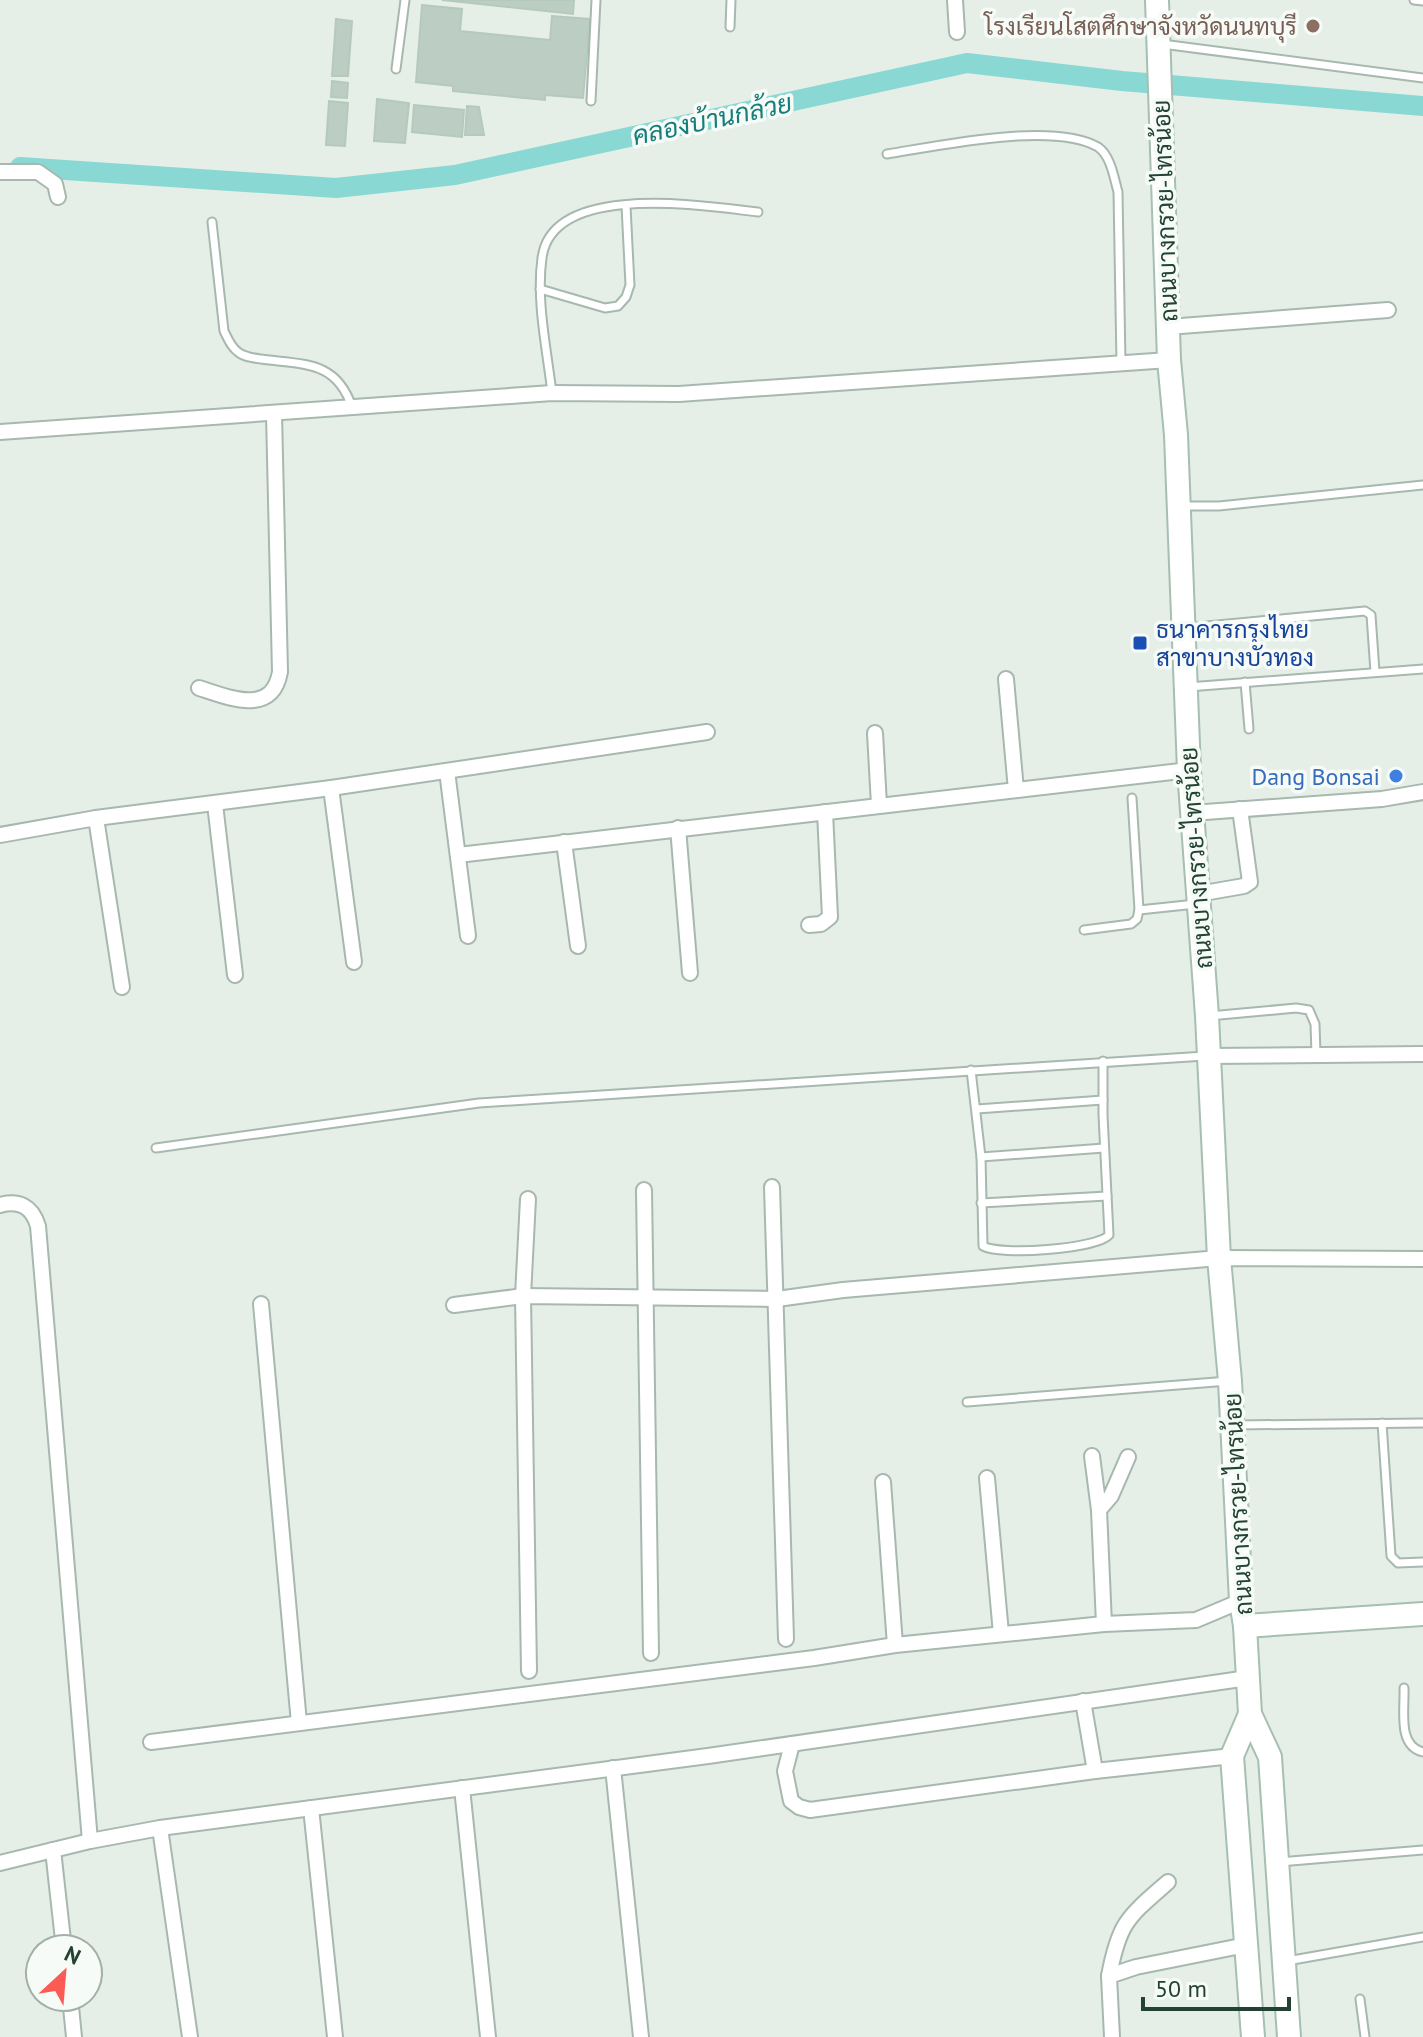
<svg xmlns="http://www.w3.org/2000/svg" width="1423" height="2037" font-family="'PT Sans',Sarabun,sans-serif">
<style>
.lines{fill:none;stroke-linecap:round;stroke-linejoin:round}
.canal{stroke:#89d8d3;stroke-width:20}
.building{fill:#bccdc3;stroke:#b6c9bd;stroke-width:2}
.lane-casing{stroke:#a7b8ae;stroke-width:11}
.street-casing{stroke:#a7b8ae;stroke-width:18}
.secondary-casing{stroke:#a5bfb0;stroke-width:26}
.lane{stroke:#fff;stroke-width:7}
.street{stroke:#fff;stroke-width:14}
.secondary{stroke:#fff;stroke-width:22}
.education-dot{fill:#8d6e63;stroke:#f6fbf7;stroke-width:3}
.transit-dot{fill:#1a4fb4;stroke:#f6fbf7;stroke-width:3}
.shop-dot{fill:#3f7fe0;stroke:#f6fbf7;stroke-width:3}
.labels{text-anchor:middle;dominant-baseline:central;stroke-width:7;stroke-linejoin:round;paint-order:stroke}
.education-label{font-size:24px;fill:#785e54;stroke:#f6fbf7;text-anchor:end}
.street-label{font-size:24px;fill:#224333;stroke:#f6fbf7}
.transit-label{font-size:24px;fill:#164399;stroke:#f6fbf7;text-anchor:start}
.shop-label{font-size:24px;fill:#366cbe;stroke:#f6fbf7;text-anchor:end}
.water-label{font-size:26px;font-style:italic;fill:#167e7a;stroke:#f6fbf7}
</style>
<rect width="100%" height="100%" fill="#e5efe8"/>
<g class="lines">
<!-- canal -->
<polyline class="canal" points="20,167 336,188 455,175 967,63 1122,81 1423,106"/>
</g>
<!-- building -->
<g class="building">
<polygon points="442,0 574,0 573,14"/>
<polygon points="422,5 462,9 460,31 550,40 552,16 590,19 583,98 545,95 545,100 453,91 453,86 416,82"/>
<polygon points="336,19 352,21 348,76 332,76"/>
<polygon points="332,81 348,83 347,98 331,97"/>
<polygon points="377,99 409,103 405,143 374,141"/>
<polygon points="329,101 348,103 345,146 326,145"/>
<polygon points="414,105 464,110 462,137 412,132"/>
<polygon points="467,106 479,107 484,135 465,135"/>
</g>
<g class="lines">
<defs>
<g id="lane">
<polyline points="1414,0 1423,1"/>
<polyline points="730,27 731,0"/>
<polyline points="1162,44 1423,78"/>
<polyline points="396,69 405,0"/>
<polyline points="591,101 596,0"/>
<path d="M887,154c51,-8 166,-33 211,-7 13,9 16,31 20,45l3,171"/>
<path d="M212,222l12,109c4,8 7,16 14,21 6,5 15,6 23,7 43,6 75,1 91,48"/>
<polyline points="540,289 605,308 618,306 626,297 630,285 626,206"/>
<path d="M552,393c-5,-43 -16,-92 -10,-135 10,-77 163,-52 216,-46"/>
<polyline points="1181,506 1219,506 1423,485"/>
<polyline points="1186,628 1365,611 1371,615 1375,672"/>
<polyline points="1245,682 1249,729"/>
<polyline points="1188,687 1423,669"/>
<polyline points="1132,798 1139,910"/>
<polyline points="1084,930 1131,924 1137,919 1139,910 1196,904"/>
<polyline points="1209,1016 1296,1008 1309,1010 1315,1024 1316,1054"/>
<path d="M971,1070l10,87 2,89c16,10 114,3 126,-11l-6,-120v-54"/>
<polyline points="977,1109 1103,1100"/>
<polyline points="156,1148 479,1103 1205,1056"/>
<polyline points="981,1157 1104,1148"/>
<polyline points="981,1203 1107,1196"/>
<polyline points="967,1402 1228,1381"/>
<polyline points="1382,1423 1391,1556 1398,1563 1423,1562"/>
<polyline points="1235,1425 1423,1423"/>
<path d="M1404,1688c1,22 -7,58 19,64"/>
<polyline points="1279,1862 1423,1850"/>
<polyline points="1287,1961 1423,1937"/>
<polyline points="1360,1999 1365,2037"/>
</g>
<g id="street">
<polyline points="955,0 957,32"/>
<polyline points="0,172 38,172 55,184 58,197"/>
<polyline points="1168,327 1388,310"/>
<polyline points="0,432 552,393 679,394 1169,360"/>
<polyline points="1006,679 1016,790"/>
<path d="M199,688c31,10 73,28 81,-16l-6,-258"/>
<polyline points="875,733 879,805"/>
<polyline points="447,771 468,936"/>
<polyline points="331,788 354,962"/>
<polyline points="215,804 235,975"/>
<polyline points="1192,813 1382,799 1423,792"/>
<polyline points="96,818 122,987"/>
<polyline points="678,828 690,973"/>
<polyline points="0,835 96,818 331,788 707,732"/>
<polyline points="564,842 578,946"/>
<polyline points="458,855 1189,770"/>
<polyline points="1198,894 1244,886 1250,882 1240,809"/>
<polyline points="809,925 821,924 830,917 825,812"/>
<polyline points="1208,1056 1423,1054"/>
<polyline points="772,1187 786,1639"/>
<polyline points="644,1190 651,1653"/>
<polyline points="528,1199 523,1296 529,1671"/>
<path d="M0,1205c19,-5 32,1 38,21l52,615"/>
<polyline points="261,1304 299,1723"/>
<polyline points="454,1305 523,1296 777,1299 843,1290 1219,1258 1423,1259"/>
<polyline points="1092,1456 1099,1510"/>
<polyline points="987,1478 1001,1634"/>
<polyline points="883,1482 895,1645"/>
<polyline points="1104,1624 1099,1510 1111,1496 1128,1457"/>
<polyline points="1083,1701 1095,1771"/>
<polyline points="151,1742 814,1658 895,1645 1104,1624 1196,1620 1241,1601"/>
<polyline points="792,1744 785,1771 791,1801 799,1807 810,1810 1095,1771 1232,1756"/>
<polyline points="613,1768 641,2037"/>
<polyline points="462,1788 488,2037"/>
<polyline points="311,1808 335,2037"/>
<polyline points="160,1828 190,2037"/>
<polyline points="53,1850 64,1949"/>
<polyline points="0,1863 90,1841 160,1828 708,1756 1248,1678"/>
<path d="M1109,1976c10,-54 19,-59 59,-94"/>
<polyline points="70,1997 74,2037"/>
<polyline points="1112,2037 1109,1976 1136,1967 1246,1945"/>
</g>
<g id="secondary">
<polyline points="1157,0 1169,360 1176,435 1189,770 1207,1016 1219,1258 1230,1381 1241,1601 1245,1626 1250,1714 1270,1757 1289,2037"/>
<polyline points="1245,1626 1423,1614"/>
<polyline points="1250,1714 1232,1756 1253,2037"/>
</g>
</defs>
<!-- lane casing -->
<use href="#lane" class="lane-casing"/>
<!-- street casing -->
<use href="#street" class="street-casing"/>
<!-- secondary casing -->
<use href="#secondary" class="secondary-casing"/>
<!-- lane -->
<use href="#lane" class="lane"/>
<!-- street -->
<use href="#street" class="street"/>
<!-- secondary -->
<use href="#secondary" class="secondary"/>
</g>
<!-- markers -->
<circle class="education-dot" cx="1313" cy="26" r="8"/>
<rect class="transit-dot" x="1132" y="635" width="16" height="16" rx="4"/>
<circle class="shop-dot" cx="1396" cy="776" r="8"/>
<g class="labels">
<!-- education labels -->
<g class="education-label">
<text x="1297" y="26">โรงเรียนโสตศึกษาจังหวัดนนทบุรี</text>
</g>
<!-- street labels -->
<g class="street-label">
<text transform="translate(1165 211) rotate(-92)">ถนนบางกรวย-ไทรน้อย</text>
<text transform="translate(1196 858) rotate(-94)">ถนนบางกรวย-ไทรน้อย</text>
<text transform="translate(1238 1504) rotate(-93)">ถนนบางกรวย-ไทรน้อย</text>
</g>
<!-- transit labels -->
<g class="transit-label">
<text x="1156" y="629">ธนาคารกรุงไทย<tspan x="1156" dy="28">สาขาบางบัวทอง</tspan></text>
</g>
<!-- shop labels -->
<g class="shop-label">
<text x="1380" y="776">Dang Bonsai</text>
</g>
<!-- water labels -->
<g class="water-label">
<text transform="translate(712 119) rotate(-12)">คลองบ้านกล้วย</text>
</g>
</g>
<!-- north arrow -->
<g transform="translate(64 1973) rotate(26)"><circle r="38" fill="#f6fbf7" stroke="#a1b1a9" stroke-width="2"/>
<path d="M0-6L14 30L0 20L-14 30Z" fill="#fc5b55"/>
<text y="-12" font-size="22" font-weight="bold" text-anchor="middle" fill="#224333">N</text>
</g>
<!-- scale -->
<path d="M1143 1997v12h146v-12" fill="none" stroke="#224333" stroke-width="4"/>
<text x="1155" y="1997" font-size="24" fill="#224333" stroke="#f6fbf7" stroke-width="6" paint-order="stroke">50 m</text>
</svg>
